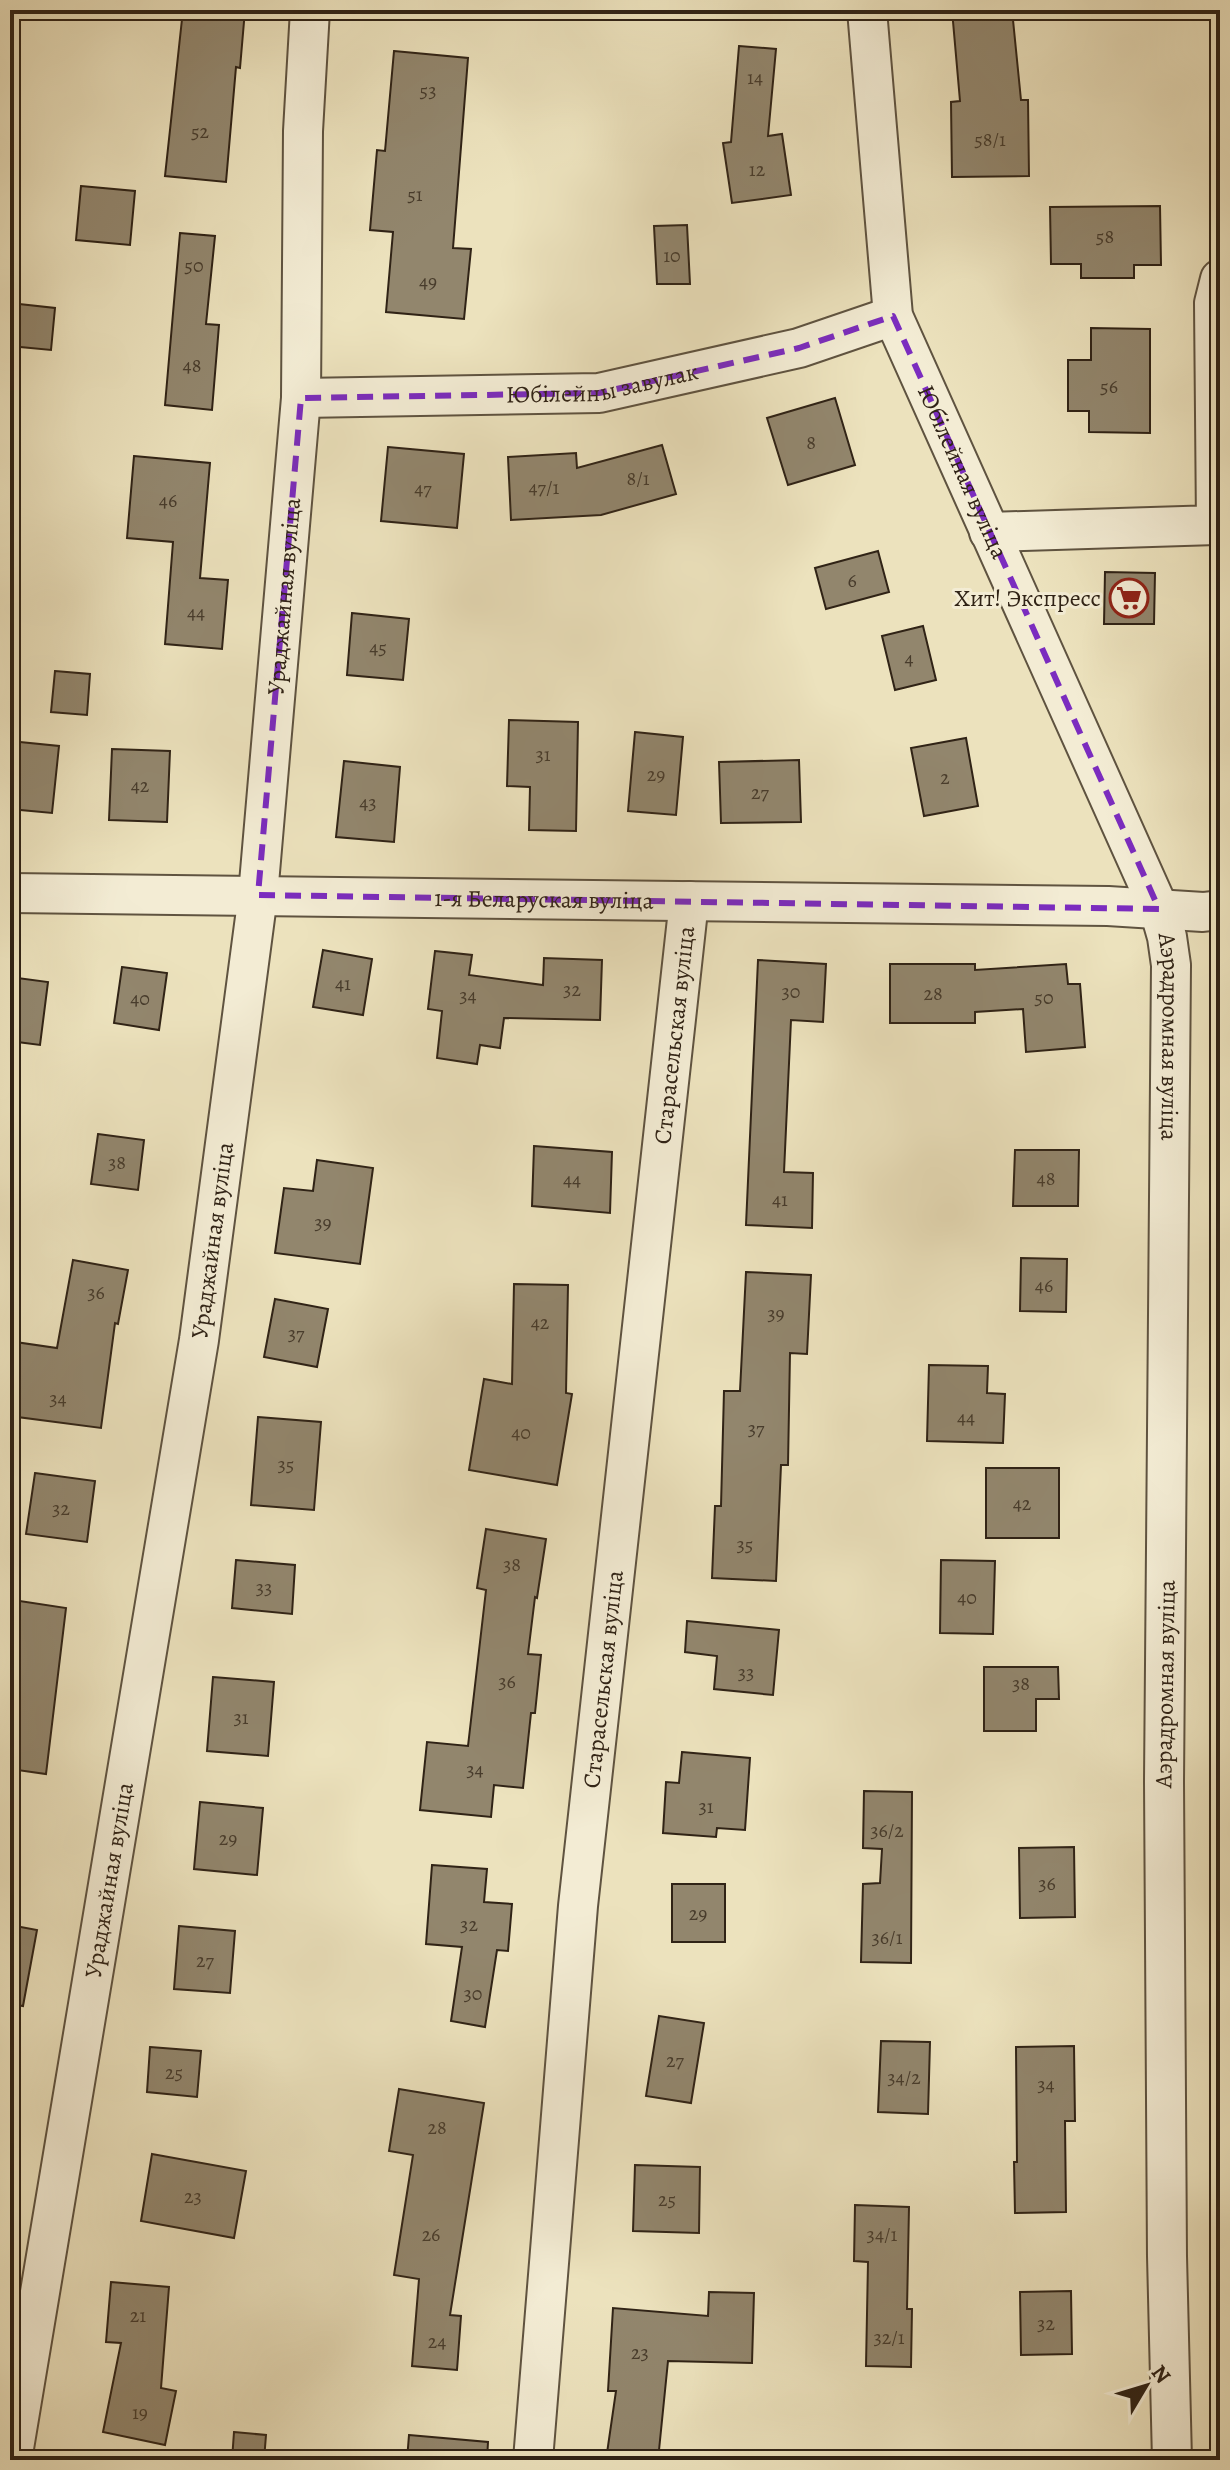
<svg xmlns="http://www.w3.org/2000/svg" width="1230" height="2470" font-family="Alegreya,serif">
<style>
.building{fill:#92866d;stroke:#302316;stroke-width:2}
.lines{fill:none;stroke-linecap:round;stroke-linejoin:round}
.street-casing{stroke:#5f5340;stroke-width:42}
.street{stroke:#f3ecd4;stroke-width:38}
.marked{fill:none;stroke:#7b2cbf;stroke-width:6;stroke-dasharray:16 10;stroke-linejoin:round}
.labels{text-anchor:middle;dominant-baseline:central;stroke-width:6;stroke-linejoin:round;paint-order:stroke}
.number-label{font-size:20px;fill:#483c2c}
.street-label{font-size:24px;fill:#302316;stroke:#f3ecd4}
.poi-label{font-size:24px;fill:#302316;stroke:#f3ecd4;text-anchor:end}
</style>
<rect width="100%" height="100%" fill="#ece2bd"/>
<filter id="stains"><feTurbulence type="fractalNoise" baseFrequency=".0025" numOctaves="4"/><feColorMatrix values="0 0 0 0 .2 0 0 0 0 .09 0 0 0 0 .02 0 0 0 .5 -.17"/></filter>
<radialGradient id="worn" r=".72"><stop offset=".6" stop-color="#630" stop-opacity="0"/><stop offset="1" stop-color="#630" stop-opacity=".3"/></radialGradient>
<!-- building -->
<g class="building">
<polygon points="183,10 245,10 240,68 236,67 226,182 165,176"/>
<polygon points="952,10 1012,10 1021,100 1028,100 1029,176 952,177 951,102 960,101"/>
<polygon points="739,46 776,49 768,136 782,134 791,195 732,203 723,143 731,142"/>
<polygon points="394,51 468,58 453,248 471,249 464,319 386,312 393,232 370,230 377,150 385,151"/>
<polygon points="81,186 135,191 130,245 76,240"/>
<polygon points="1160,206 1161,265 1134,265 1134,278 1081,278 1081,264 1051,264 1050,207"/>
<polygon points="687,225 690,284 657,284 654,226"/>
<polygon points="180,233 215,236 206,324 219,325 212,410 165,405"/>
<polygon points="10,303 55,308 51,350 10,346"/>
<polygon points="1091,328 1150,329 1150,433 1089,432 1089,411 1068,411 1068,360 1091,360"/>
<polygon points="835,398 855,465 788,485 767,418"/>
<polygon points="662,445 676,494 601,515 511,520 508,457 576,453 577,468"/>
<polygon points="388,447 464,454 457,528 381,521"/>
<polygon points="134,456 210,463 200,578 228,580 222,649 165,644 173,542 127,538"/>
<polygon points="878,551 889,592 826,609 815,568"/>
<polygon points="1105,572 1155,573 1154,624 1104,624"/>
<polygon points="352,613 409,619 403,680 347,675"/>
<polygon points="923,626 936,680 895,690 882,636"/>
<polygon points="55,671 90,674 87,715 51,712"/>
<polygon points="509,720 578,722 576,831 529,830 530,787 507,786"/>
<polygon points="635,732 683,737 676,815 628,811"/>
<polygon points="966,738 978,806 924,816 911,748"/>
<polygon points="10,741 59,746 52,813 10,809"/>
<polygon points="112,749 170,751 167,822 109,820"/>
<polygon points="799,760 801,822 721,823 719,762"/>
<polygon points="344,761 400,767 394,842 336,837"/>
<polygon points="323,950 372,959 363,1015 313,1007"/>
<polygon points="435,951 472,955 469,975 543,985 544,958 602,960 600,1020 504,1018 500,1048 480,1045 477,1064 437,1058 442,1011 428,1009"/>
<polygon points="758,960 826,964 823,1022 791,1020 784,1172 813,1173 812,1228 746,1225"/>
<polygon points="890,964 975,964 975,970 1066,964 1068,984 1080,984 1085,1047 1026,1052 1023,1009 975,1012 975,1023 890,1023"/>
<polygon points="122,967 167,973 159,1030 114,1023"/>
<polygon points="10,977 48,982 40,1045 10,1041"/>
<polygon points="98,1134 144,1140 138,1190 91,1184"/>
<polygon points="534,1146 612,1152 610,1213 532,1206"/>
<polygon points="1015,1150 1079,1150 1078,1206 1013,1206"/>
<polygon points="317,1160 373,1168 360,1264 275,1253 284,1188 313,1191"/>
<polygon points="1021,1258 1067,1259 1066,1312 1020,1311"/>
<polygon points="73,1260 128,1270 118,1324 115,1323 101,1428 10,1416 10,1379 15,1342 57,1348"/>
<polygon points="746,1272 811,1275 807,1354 790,1353 788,1465 781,1465 776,1581 712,1578 715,1506 721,1506 724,1391 740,1391"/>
<polygon points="514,1284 568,1285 566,1393 572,1394 557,1485 469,1470 484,1379 512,1384"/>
<polygon points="275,1299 328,1309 317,1367 264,1357"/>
<polygon points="929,1365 988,1366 987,1393 1005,1394 1003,1443 927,1441"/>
<polygon points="258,1417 321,1422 314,1510 251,1505"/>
<rect x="986" y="1468" width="73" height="70"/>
<polygon points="35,1473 95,1481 87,1542 26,1534"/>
<polygon points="486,1529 546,1539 537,1598 535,1597 528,1654 541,1655 535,1713 531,1713 523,1788 494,1785 491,1817 420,1810 427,1742 468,1746 486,1590 477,1588"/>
<polygon points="236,1560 295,1565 292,1614 232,1608"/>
<polygon points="941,1560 995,1561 993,1634 940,1633"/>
<polygon points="13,1600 66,1608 46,1774 10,1769 10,1619"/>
<polygon points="687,1621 779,1630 773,1695 714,1689 717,1656 685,1652"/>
<polygon points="984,1667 1058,1667 1059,1699 1036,1699 1036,1731 984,1731"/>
<polygon points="213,1677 274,1682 268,1756 207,1751"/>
<polygon points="682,1752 750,1758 745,1830 717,1828 716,1837 663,1833 666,1782 679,1783"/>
<polygon points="864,1791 912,1792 911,1963 861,1962 863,1884 880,1883 882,1849 863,1848"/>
<polygon points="200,1802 263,1808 257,1875 194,1869"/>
<polygon points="1074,1847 1075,1917 1020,1918 1019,1848"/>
<polygon points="432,1865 487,1869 484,1902 512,1904 508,1951 497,1950 485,2027 451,2021 462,1947 426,1944"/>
<rect x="672" y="1884" width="53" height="58"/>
<polygon points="10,1925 37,1930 23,2006 10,2004"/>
<polygon points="179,1926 235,1931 230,1993 174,1989"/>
<polygon points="659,2016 704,2023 691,2103 646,2096"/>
<polygon points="881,2041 930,2042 928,2114 878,2112"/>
<polygon points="1074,2046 1075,2121 1065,2121 1066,2212 1015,2213 1014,2162 1017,2162 1016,2047"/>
<polygon points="150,2047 201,2051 197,2097 147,2092"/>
<polygon points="399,2089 484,2103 450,2315 461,2316 457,2370 412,2366 419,2279 394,2275 413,2155 389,2151"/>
<polygon points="152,2154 246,2171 234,2238 141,2221"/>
<polygon points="635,2165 700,2167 699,2233 633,2231"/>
<polygon points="855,2205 909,2207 907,2309 912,2309 911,2367 866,2366 868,2262 854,2261"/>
<polygon points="111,2282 169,2287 161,2388 176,2391 165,2445 103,2432 121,2343 106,2342"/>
<polygon points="1071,2291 1072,2354 1021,2355 1020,2292"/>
<polygon points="709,2292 754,2293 752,2363 668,2361 658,2460 606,2460 616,2391 608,2391 613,2308 708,2316"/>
<polygon points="234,2432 266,2435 264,2460 232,2460"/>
<polygon points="409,2435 488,2442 487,2460 407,2460"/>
</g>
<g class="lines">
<defs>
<g id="street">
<path id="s1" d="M867,10l26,306 266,593 8,28 4,28 -7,817 3,474 5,204"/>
<path id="s2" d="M301,398l298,-5 200,-45 94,-32"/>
<polyline points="989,532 1216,525 1214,303 1220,279"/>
<path id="s3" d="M10,893l1098,13 95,6 17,-2"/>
<path id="s4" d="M12,2460l187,-1120 59,-445 43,-497 2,-267 7,-121"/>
<path id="s5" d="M533,2460l45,-554 111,-1005"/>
</g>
</defs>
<!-- street casing -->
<use href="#street" class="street-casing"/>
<!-- street -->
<use href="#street" class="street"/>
</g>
<!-- marked area -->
<path class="marked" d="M893,316l266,593 -901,-14 43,-497 298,-5 200,-45z"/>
<!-- icons -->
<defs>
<symbol id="supermarket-ring" viewBox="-11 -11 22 22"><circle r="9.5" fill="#f3ecd4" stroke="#8f2418" stroke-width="1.5"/><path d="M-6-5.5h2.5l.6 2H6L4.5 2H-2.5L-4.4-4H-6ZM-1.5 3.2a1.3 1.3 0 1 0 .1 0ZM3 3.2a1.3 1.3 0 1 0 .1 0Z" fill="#8f2418"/></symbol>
</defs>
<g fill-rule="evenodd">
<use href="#supermarket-ring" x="1107" y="576" width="44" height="44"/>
</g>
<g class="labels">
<!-- number labels -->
<g class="number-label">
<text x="755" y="77">14</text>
<text x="428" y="90">53</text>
<text x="200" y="131">52</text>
<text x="990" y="139">58/1</text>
<text x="757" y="169">12</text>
<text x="415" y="194">51</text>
<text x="1105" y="236">58</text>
<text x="672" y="255">10</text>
<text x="194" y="265">50</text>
<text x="428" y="281">49</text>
<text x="192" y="365">48</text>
<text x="1109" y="386">56</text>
<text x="811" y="442">8</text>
<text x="638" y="478">8/1</text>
<text x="544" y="487">47/1</text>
<text x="423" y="488">47</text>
<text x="168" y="500">46</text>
<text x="852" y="580">6</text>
<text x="196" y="612">44</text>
<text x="378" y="647">45</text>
<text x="909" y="658">4</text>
<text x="543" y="754">31</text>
<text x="656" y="774">29</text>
<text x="945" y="777">2</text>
<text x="140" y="785">42</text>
<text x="760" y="792">27</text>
<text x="368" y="802">43</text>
<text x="343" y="983">41</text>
<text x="572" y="989">32</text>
<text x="791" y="991">30</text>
<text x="933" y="993">28</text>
<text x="468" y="995">34</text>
<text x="1044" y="997">50</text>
<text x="140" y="998">40</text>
<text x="117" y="1162">38</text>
<text x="1046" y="1178">48</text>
<text x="572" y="1179">44</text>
<text x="780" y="1199">41</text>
<text x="323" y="1222">39</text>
<text x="1044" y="1285">46</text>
<text x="96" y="1292">36</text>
<text x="776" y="1313">39</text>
<text x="540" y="1322">42</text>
<text x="296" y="1333">37</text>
<text x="58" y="1398">34</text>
<text x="966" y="1417">44</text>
<text x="756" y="1428">37</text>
<text x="521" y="1432">40</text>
<text x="286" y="1464">35</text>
<text x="1022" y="1503">42</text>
<text x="61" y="1508">32</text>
<text x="745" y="1544">35</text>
<text x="512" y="1564">38</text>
<text x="264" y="1587">33</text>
<text x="967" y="1597">40</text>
<text x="746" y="1672">33</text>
<text x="507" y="1681">36</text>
<text x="1021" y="1683">38</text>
<text x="241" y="1717">31</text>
<text x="475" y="1769">34</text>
<text x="706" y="1806">31</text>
<text x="887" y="1830">36/2</text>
<text x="228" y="1838">29</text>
<text x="1047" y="1883">36</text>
<text x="698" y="1913">29</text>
<text x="469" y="1924">32</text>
<text x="887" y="1937">36/1</text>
<text x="205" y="1960">27</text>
<text x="473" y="1993">30</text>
<text x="675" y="2060">27</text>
<text x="174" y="2072">25</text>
<text x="904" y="2077">34/2</text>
<text x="1046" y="2084">34</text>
<text x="437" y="2127">28</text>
<text x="193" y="2196">23</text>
<text x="667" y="2199">25</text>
<text x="431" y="2234">26</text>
<text x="882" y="2234">34/1</text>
<text x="138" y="2315">21</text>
<text x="1046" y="2323">32</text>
<text x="889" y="2337">32/1</text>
<text x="437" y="2341">24</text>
<text x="640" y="2352">23</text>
<text x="140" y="2412">19</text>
</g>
<!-- street labels -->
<g class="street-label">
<text stroke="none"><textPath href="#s2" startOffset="302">Юбілейны завулак</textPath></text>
<text stroke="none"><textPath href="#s1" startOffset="478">Юбілейная вуліца</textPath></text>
<text stroke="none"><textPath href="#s4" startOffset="1884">Ураджайная вуліца</textPath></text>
<text stroke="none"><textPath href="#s3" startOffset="534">1-я Беларуская вуліца</textPath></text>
<text stroke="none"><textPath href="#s5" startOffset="1432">Старасельская вуліца</textPath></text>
<text stroke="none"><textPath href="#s1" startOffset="1086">Аэрадромная вуліца</textPath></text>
<text stroke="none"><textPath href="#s4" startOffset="1236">Ураджайная вуліца</textPath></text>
<text stroke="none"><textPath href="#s5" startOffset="784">Старасельская вуліца</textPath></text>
<text transform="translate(1165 1684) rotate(-89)">Аэрадромная вуліца</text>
<text stroke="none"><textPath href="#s4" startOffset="588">Ураджайная вуліца</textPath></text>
</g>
<!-- poi labels -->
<g class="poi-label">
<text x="1101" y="598">Хит! Экспресс</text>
</g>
</g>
<!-- margin -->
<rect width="1230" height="2470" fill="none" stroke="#ece2bd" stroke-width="40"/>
<rect x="12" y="12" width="1206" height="2446" fill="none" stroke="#302316" stroke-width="4"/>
<rect x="20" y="20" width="1190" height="2430" fill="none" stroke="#302316" stroke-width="2"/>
<!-- north arrow -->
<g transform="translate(1146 2386) rotate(52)" stroke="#f3ecd4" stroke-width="6" paint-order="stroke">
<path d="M0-6L14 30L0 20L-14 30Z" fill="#302316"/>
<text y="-12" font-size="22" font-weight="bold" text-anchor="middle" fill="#302316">N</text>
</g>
<rect width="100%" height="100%" filter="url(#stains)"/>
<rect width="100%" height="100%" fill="url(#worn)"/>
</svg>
